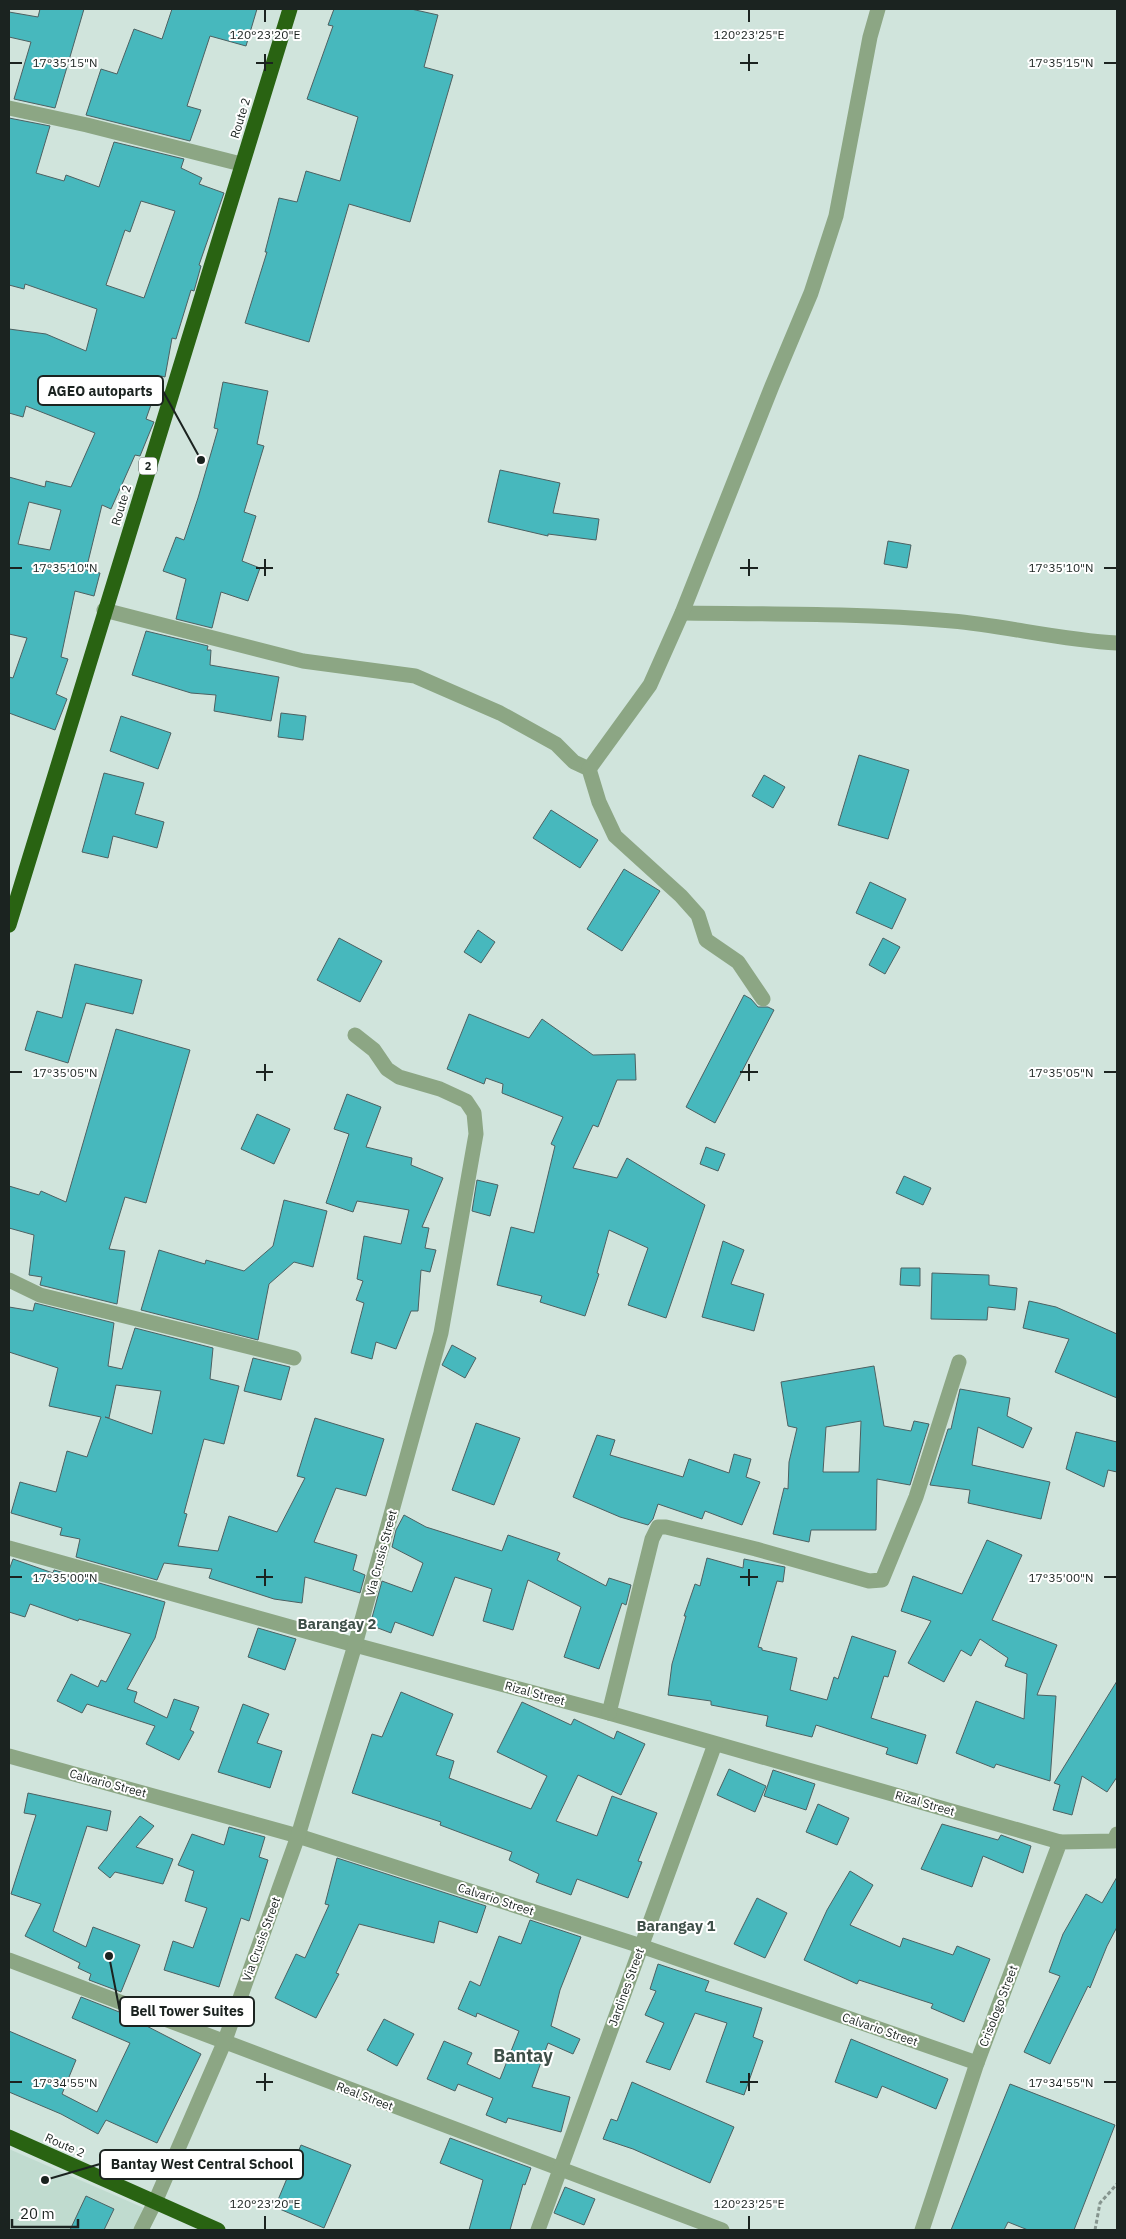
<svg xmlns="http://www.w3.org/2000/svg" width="1126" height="2239" font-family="'IBM Plex Sans',sans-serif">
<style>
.built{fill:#c0dbcf}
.building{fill:#47b8bd;stroke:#4d6162;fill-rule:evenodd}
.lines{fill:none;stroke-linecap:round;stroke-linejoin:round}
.path{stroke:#85948e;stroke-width:3;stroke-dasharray:4 2.5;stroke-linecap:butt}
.street{stroke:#8ca684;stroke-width:15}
.highway{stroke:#296312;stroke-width:15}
.ticks{fill:none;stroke:#1b2320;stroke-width:2}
.labels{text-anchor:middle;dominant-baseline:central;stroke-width:4;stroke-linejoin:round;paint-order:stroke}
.shield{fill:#fff;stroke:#5f6563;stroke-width:1}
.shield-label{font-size:11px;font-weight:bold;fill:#1b2320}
.street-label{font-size:12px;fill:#1b2320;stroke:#fff}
.quarter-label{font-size:15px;font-weight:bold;fill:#3e4f48;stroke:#fff}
.district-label{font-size:18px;font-weight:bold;fill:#3e4f48;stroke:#fff}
.ticks-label{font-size:12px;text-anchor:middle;fill:#1b2320;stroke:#fff;stroke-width:4;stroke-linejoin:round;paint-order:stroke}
.leader{fill:none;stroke:#1b2320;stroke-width:2}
.callout-dot{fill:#1b2320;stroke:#fff;stroke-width:2}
.callout{fill:#fff;stroke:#1b2320;stroke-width:2}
.callout-label{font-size:14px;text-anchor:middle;font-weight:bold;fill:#1b2320}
</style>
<rect width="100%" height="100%" fill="#d0e4dc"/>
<!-- built -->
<polygon class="built" points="9,2149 153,2212 144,2230 9,2230"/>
<!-- building -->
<g class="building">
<polygon points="40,9 84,9 55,108 14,99 31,42 9,37 9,12 38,17"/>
<polygon points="172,9 257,9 246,46 210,36 187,106 201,110 190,141 86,115 101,69 117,74 134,29 162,39"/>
<polygon points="334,9 411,9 438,15 424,67 453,75 410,222 349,204 309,342 245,323 267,252 265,252 279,198 297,202 306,171 340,181 358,117 307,99 333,26 328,25"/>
<path d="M9,118l41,8 -14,47 28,8 2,-6 33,12 15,-45 70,17 -3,9 21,10 -3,6 25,9 -25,72 2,1 -7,25 -3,-1 -15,49 -4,-1 -7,39 -4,-1 -15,43 8,3 -3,7 -11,27 -5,-1 -24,54 -9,-4 -16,65 14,3 -6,23 -19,-5 -14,66 7,2 -12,35 11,5 -12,31 -46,-17v-36l4,1 14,-40 -18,-4v-157l36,10 1,-6 25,6 24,-54 -69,-27 -3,11 -14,-4v-84l37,5 40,17 11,-42 -72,-25 -1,5 -15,-4zM141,201l34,10 -31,87 -38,-13 19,-55 5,2zM29,502l32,8 -11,40 -32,-6z"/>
<polygon points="223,382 268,391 257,444 264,446 244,512 256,516 242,561 260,568 248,601 221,592 212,628 176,619 186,579 163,571 176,537 184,540 198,498 218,429 214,428"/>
<polygon points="500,470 560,483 553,513 599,519 596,540 548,534 548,536 488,522"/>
<polygon points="888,541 911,545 907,568 884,564"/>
<polygon points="146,631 208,646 207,650 211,650 210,665 279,677 271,721 214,711 216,695 191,693 132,675"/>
<polygon points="281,713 306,716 303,740 278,737"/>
<polygon points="121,716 171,733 158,769 110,751"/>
<polygon points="859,755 909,770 888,839 838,825"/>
<polygon points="104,773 144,783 135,814 164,822 157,848 113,836 108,858 82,852"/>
<polygon points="764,775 785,787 773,808 752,796"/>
<polygon points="551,810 598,840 580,868 533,838"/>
<polygon points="624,869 660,891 622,951 587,929"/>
<polygon points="870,882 906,899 892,929 856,913"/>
<polygon points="478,930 495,942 481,963 464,952"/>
<polygon points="339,938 382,961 360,1002 317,980"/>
<polygon points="883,938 900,947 885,974 869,965"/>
<polygon points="75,964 142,980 133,1014 86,1003 68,1063 25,1050 37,1011 62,1018"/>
<polygon points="744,995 751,999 758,1007 768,1007 774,1010 715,1123 686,1107"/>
<polygon points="469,1014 529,1038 542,1019 593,1055 635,1054 636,1080 617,1080 598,1127 593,1125 573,1168 617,1178 627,1158 705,1205 666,1318 628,1305 648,1248 609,1230 597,1273 599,1274 585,1316 540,1302 542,1296 497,1285 511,1227 534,1233 555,1146 551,1144 563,1117 502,1093 503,1084 486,1078 484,1084 447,1069"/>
<polygon points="116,1029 190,1050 146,1203 125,1197 109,1249 125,1251 117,1304 40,1285 42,1277 29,1275 34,1235 9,1228 9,1186 39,1195 41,1191 66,1202"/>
<polygon points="347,1094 381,1107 366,1147 412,1158 411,1165 443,1178 422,1227 429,1228 425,1248 436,1250 430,1272 421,1270 418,1311 411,1311 396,1349 376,1342 372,1359 351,1353 364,1303 356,1300 363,1281 357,1279 364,1236 401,1244 409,1210 357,1201 353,1212 326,1203 349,1134 334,1129"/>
<polygon points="257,1114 290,1129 274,1164 241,1149"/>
<polygon points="706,1147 725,1154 718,1171 700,1164"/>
<polygon points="904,1176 931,1188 923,1205 896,1193"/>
<polygon points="477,1180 498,1185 490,1216 472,1211"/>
<polygon points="284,1200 327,1211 313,1267 294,1262 269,1284 258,1340 141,1310 159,1250 205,1264 206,1260 244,1271 273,1246"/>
<polygon points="723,1241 744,1250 731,1284 764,1294 754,1331 702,1317"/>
<polygon points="901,1268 920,1268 920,1286 900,1285"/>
<polygon points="932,1273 989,1275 989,1285 1017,1288 1015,1310 988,1307 987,1320 931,1319"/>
<polygon points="1029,1301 1056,1307 1117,1334 1117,1398 1055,1372 1069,1339 1023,1328"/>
<path d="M35,1303l79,20 -6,43 14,3 13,-41 78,20 -3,31 29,7 -15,58 -20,-5 -20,74 3,1 -9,32 40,5 11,-35 48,16 28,-54 -8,-2 18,-58 69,21 -18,57 -30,-8 -22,54 43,13 -4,15 12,5 -5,18 -55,-16 -3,26 -28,-4 -65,-21 3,-9 -48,-6 -7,17 -81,-23 4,-18 -20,-4 2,-7 -51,-15 9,-31 36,10 11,-41 20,6 14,-40 -52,-11 9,-38 -49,-16v-45l24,4zM116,1385l45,6 -9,43 -47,-17 4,1z"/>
<polygon points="452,1345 476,1358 465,1378 442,1365"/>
<polygon points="253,1358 290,1367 281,1400 244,1391"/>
<path d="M874,1366l10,60 27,5 3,-10 15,3 -19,61 -33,-6 -1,51h-65l-2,12 -36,-8 11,-46 4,1 1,-27 8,-34 -9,-2 -7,-44zM861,1421l-2,51h-36l3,-45z"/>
<polygon points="960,1389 1010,1398 1007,1416 1032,1428 1023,1448 978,1427 972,1465 1050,1482 1041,1519 968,1503 970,1490 930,1485 948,1429 951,1429"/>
<polygon points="476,1423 520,1438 494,1505 452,1490"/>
<polygon points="1076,1432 1117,1442 1117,1472 1108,1470 1104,1487 1066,1469"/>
<polygon points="597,1435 615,1440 610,1455 683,1477 689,1459 729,1473 734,1454 751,1459 746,1477 760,1482 742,1525 705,1511 702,1519 658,1504 653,1519 648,1525 620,1517 573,1497"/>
<polygon points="404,1515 426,1527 502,1551 508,1535 560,1553 557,1560 606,1586 609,1578 631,1585 626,1605 622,1603 599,1669 564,1657 581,1607 528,1580 513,1630 483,1621 492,1589 455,1577 433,1636 395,1622 391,1633 370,1625 382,1581 412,1592 423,1563 392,1547 396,1530"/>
<polygon points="987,1540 1022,1555 992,1620 1057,1645 1037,1695 1056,1696 1050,1781 996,1764 994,1768 956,1753 976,1701 1024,1719 1027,1674 1005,1666 1008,1658 980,1639 971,1656 961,1650 944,1682 908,1663 931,1621 901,1611 913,1576 962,1594"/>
<polygon points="707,1558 743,1568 744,1559 785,1567 783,1582 777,1581 758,1647 762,1648 762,1650 797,1658 790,1690 827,1700 834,1677 838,1679 852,1636 896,1651 888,1677 884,1676 871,1718 926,1735 917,1764 886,1754 888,1748 816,1725 812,1737 766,1726 768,1716 711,1705 711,1701 668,1695 672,1664 686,1616 684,1616 695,1584 700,1586"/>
<polygon points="13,1559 53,1573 54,1570 165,1602 155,1638 127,1689 137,1692 134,1702 167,1718 174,1699 199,1707 190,1730 194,1732 179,1760 146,1744 155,1726 87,1704 82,1713 57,1701 71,1674 98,1687 101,1680 106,1682 131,1634 79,1619 78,1621 30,1604 25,1617 9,1612 9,1570"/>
<polygon points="258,1628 296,1639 285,1670 248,1657"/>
<polygon points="1117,1681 1117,1777 1107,1792 1082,1776 1072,1815 1053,1810 1060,1785 1054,1783"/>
<polygon points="401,1692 453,1714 436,1755 454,1761 449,1778 531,1809 547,1776 497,1752 522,1702 571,1725 574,1719 614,1739 617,1731 645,1744 621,1795 578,1775 556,1821 597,1836 612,1796 657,1813 638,1861 642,1862 628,1898 577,1879 571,1895 536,1882 539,1874 509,1860 512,1852 440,1825 441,1822 352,1793 372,1734 382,1737"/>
<polygon points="243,1704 269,1714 257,1743 282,1751 270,1788 218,1772"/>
<polygon points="729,1769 766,1786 755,1812 717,1795"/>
<polygon points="773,1770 815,1784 806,1810 764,1796"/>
<polygon points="28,1793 111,1811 107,1831 87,1826 53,1931 86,1947 93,1927 140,1945 121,1992 89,1980 91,1974 78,1968 80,1963 25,1936 41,1904 11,1894 36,1815 24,1813"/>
<polygon points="818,1804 849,1818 837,1845 806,1832"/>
<polygon points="140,1816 154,1826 136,1847 173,1859 163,1884 115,1872 110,1878 98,1868"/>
<polygon points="942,1824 998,1840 1001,1835 1031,1846 1023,1873 983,1856 972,1887 921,1869"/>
<polygon points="229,1827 265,1837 259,1857 268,1860 249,1921 241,1918 219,1987 164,1970 173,1941 193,1948 207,1908 185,1901 194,1871 178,1865 192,1834 224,1845"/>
<polygon points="337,1858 486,1906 477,1933 439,1921 434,1943 359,1924 336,1973 339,1974 316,2018 275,1998 296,1954 305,1958 329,1905 325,1904"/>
<polygon points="850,1871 873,1885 850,1925 900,1947 903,1938 953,1955 957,1946 990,1959 964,2022 931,2008 933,2004 859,1980 857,1984 804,1960 827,1910"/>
<polygon points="1117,1877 1117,1927 1107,1946 1090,1988 1088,1986 1050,2064 1024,2052 1060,1976 1049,1972 1063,1934 1086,1894 1102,1903"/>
<polygon points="757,1898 787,1913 765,1958 734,1944"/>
<polygon points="530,1920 581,1937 560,1990 551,2026 580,2039 573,2054 548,2043 532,2087 570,2097 561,2132 508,2118 506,2123 486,2115 493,2098 458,2084 455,2091 427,2079 444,2041 472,2053 467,2064 500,2079 519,2031 477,2013 476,2017 458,2009 470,1981 480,1986 499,1936 521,1944"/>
<polygon points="658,1964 709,1981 705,1991 762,2008 753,2037 763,2041 744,2095 706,2082 727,2023 695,2013 670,2070 646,2062 664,2023 645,2015 656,1991 650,1989"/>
<polygon points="81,1997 132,2017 131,2018 201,2054 157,2143 106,2120 98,2134 61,2114 9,2092 9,2031 76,2060 62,2094 97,2112 130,2043 72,2018"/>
<polygon points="384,2019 414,2034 397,2066 367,2050"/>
<polygon points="851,2039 948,2079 936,2109 882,2086 877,2098 835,2082"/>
<polygon points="632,2082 734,2127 710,2183 633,2149 603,2139 611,2119 617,2121"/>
<polygon points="1010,2084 1115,2125 1074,2230 1028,2230 1008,2222 1004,2230 951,2230"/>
<polygon points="450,2138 531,2168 525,2185 523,2184 510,2230 469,2230 483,2180 440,2163"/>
<polygon points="301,2145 351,2165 324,2228 275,2207"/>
<polygon points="565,2187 595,2199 584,2225 554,2213"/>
<polygon points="86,2196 114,2209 104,2230 70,2230"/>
</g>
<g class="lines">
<!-- path -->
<polyline class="path" points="1095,2230 1100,2203 1117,2184"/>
<!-- street -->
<g class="street">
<polyline points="9,108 87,125 241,164"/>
<polyline points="104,610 303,661 415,676 500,713 556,744 574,762 589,769 599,802 615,836 681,896 698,915 706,940 738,962 763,999"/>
<path d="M682,613c89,1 180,0 270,8 55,5 109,19 165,22"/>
<polyline points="589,769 650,685 682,613 772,386 811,293 836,216 870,37 878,9"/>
<polyline points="9,1280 40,1295 294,1358"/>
<polyline points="9,1548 355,1645 609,1713 1060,1842"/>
<polyline points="609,1713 652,1539 658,1527 666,1527 756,1549 869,1581 882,1580 916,1497 959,1362"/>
<polyline points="9,1756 298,1836 641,1946 977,2063"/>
<polyline points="9,1960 722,2230"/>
<polyline points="141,2230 155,2202 224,2043 298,1836 355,1645 441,1333 476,1134 474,1113 466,1101 440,1089 399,1077 387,1069 374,1050 355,1035"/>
<polyline points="538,2230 715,1744"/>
<polyline points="922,2230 977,2063 1060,1842 1114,1841 1117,1834"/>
</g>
<!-- highway -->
<g class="highway">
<polyline points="9,925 290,9"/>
<polyline points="9,2137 218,2230"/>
</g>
</g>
<!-- ticks -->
<path class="ticks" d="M265,10v12M749,10v12M265,54v17M749,54v17M10,63h12M256,63h17M740,63h18M1104,63h12M265,559v17M749,559v17M10,568h12M256,568h17M740,568h18M1104,568h12M265,1064v17M749,1064v17M10,1072h12M256,1072h17M740,1072h18M1104,1072h12M265,1569v17M749,1569v17M10,1577h12M256,1577h17M740,1577h18M1104,1577h12M265,2073v18M749,2073v18M10,2082h12M256,2082h17M740,2082h18M1104,2082h12M265,2216v13M749,2216v13"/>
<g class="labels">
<!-- shield labels -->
<rect class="shield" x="139" y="457.5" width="18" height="17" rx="4"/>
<g class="shield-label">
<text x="148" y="466">2</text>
</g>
<!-- street labels -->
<g class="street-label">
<text transform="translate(240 118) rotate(-73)">Route 2</text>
<text transform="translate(121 505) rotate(-73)">Route 2</text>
<text transform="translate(381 1553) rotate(-75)">Via Crusis Street</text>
<text transform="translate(535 1693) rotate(15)">Rizal Street</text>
<text transform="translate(108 1783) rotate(15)">Calvario Street</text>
<text transform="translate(925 1803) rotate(16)">Rizal Street</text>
<text transform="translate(496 1899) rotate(18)">Calvario Street</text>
<text transform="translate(261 1939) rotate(-70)">Via Crusis Street</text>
<text transform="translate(626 1987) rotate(-70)">Jardines Street</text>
<text transform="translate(998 2006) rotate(-69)">Crisologo Street</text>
<text transform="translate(880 2029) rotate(19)">Calvario Street</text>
<text transform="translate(365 2096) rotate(21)">Real Street</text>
<text transform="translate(65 2145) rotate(24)">Route 2</text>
</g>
<!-- quarter labels -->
<g class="quarter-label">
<text x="337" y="1623">Barangay 2</text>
<text x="676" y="1925">Barangay 1</text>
</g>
<!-- district labels -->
<g class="district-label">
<text x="523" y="2055">Bantay</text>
</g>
</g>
<g class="ticks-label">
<text x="265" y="39">120°23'20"E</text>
<text x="749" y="39">120°23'25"E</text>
<text x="65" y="67">17°35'15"N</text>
<text x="1061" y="67">17°35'15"N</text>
<text x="65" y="572">17°35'10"N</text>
<text x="1061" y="572">17°35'10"N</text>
<text x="65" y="1077">17°35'05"N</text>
<text x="1061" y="1077">17°35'05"N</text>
<text x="65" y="1582">17°35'00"N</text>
<text x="1061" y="1582">17°35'00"N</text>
<text x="65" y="2087">17°34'55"N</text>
<text x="1061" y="2087">17°34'55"N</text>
<text x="265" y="2208">120°23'20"E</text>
<text x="749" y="2208">120°23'25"E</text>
</g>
<!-- callouts -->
<path class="leader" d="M201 460L163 391M109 1956L120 2012M45 2180L100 2164"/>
<g class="callout-dot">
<circle cx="201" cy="460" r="5"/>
<circle cx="109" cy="1956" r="5"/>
<circle cx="45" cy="2180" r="5"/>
</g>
<g class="callout">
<rect x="38" y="376" width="125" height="29" rx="5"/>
<rect x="120" y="1997" width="134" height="29" rx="5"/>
<rect x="100" y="2150" width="203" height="29" rx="5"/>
</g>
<g class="callout-label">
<text x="100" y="396">AGEO autoparts</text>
<text x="187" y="2016">Bell Tower Suites</text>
<text x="202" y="2169">Bantay West Central School</text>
</g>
<!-- border -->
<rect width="1126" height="2239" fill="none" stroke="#1b2320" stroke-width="20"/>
<!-- scale -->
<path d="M12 2219v8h66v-8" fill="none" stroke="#1b2320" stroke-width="2.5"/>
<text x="20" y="2219" font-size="15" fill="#1b2320" stroke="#ffffff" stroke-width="4" paint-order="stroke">20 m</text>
</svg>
